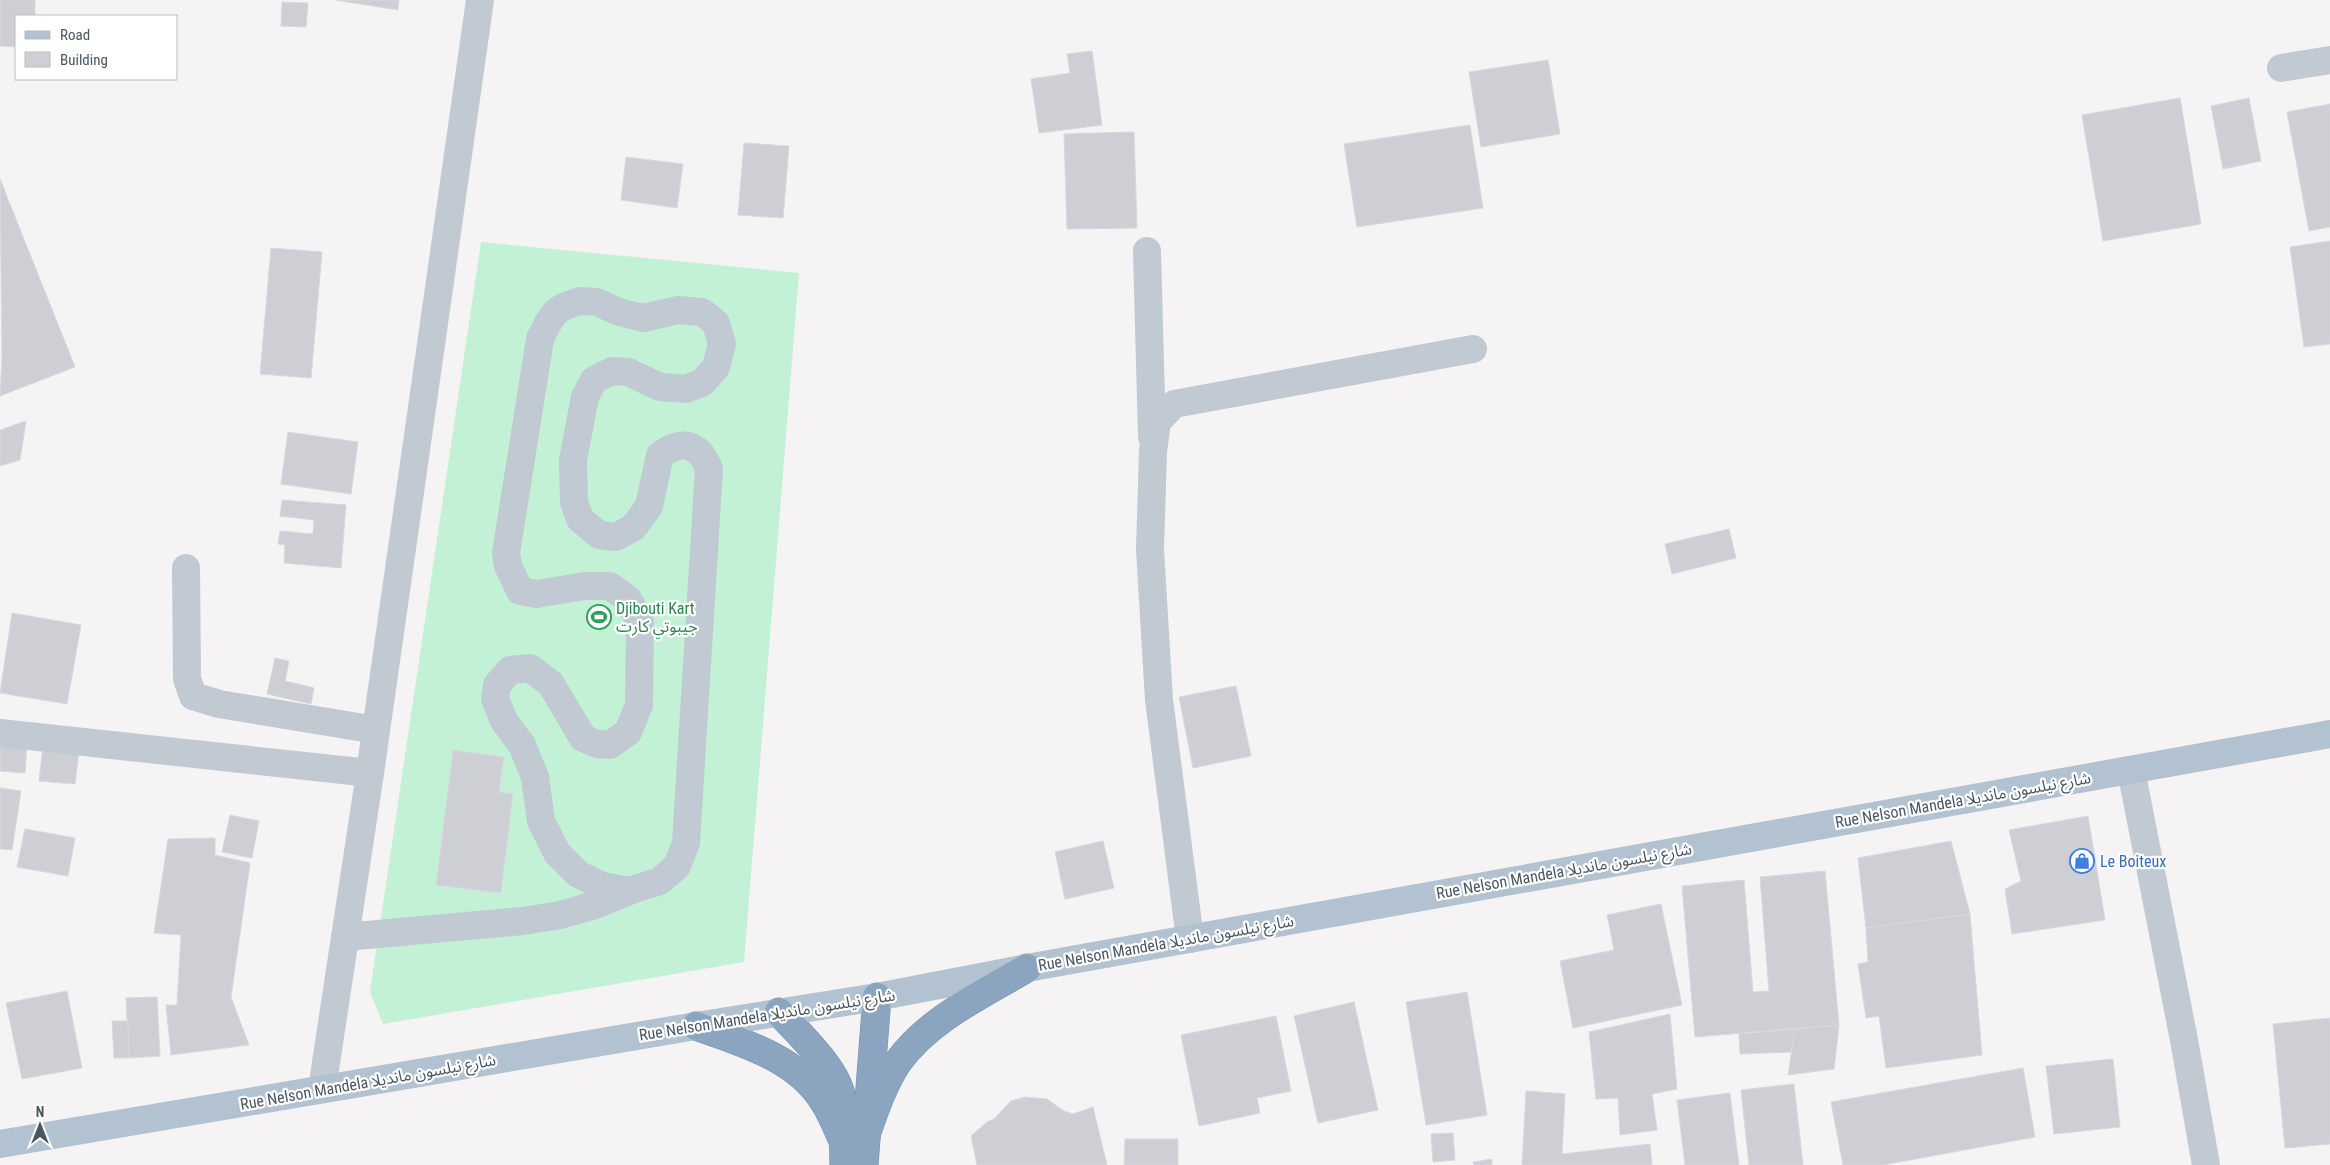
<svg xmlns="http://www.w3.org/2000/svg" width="2330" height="1165" font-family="'Roboto Condensed','Noto Sans Arabic',sans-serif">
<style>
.grass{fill:#c3f1d5}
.building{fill:#cdcfd5;stroke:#d7d9de}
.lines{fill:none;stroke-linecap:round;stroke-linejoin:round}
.highway-casing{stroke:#7690ad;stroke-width:29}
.minor{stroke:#c1cad2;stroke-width:28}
.major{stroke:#b3c2d1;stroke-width:28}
.highway{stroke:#8ba5c1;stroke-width:28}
.labels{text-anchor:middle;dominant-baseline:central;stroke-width:4.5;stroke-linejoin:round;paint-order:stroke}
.leisure-label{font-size:16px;fill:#27864d;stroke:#fff;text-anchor:start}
.street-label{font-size:16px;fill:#4a5661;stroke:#fff}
.shop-label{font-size:16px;fill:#366cbe;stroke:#fff;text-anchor:start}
</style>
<rect width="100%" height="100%" fill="#f5f3f3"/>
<!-- grass -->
<polygon class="grass" points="481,242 799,273 744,962 383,1024 370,992"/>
<!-- building -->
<g class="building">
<polygon points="0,0 35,0 35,16 16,16 16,47 0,46"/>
<polygon points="335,0 399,0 398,10"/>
<polygon points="282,2 308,3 306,27 281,26"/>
<polygon points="1092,51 1102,125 1039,133 1031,79 1070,73 1067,54"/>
<polygon points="1548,60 1560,134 1481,147 1469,72"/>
<polygon points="2180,98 2201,224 2103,241 2082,115"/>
<polygon points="2249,98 2261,161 2223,169 2211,106"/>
<polygon points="2330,104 2330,227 2309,231 2287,112"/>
<polygon points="1470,125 1483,208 1357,227 1344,144"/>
<polygon points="1134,132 1137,228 1067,229 1064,134"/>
<polygon points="744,143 789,146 783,218 738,215"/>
<polygon points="626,157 683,164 677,208 621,200"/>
<polygon points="0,179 75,367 0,396 2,358"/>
<polygon points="2330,241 2330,344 2304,347 2290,247"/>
<polygon points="271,248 322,252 311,378 260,374"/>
<polygon points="26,421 20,460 0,466 0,430"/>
<polygon points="288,432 358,442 351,494 281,484"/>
<polygon points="282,500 346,505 341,568 284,563 285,545 278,544 280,531 313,534 314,520 280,516"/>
<polygon points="1729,529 1736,558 1672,574 1665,544"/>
<polygon points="12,613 81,625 67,704 0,693"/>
<polygon points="275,658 289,661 285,681 314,688 311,704 267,694"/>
<polygon points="1236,686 1251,756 1193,768 1179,697"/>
<polygon points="0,741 27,743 25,773 0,771"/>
<polygon points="43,746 79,750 75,784 39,781"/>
<polygon points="453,750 504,757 499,792 513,794 501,893 436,885"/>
<polygon points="0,788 21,791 12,850 0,849"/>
<polygon points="230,815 259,821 252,858 222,852"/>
<polygon points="2088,816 2105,920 2012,934 2005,889 2021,881 2009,830"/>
<polygon points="25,829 75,838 68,876 17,867"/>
<polygon points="215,838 215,855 250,863 231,997 249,1045 171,1055 166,1005 177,1005 181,935 154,933 168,839"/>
<polygon points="1103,841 1114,888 1065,899 1055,852"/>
<polygon points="1951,841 1970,914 1866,928 1858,858"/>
<polygon points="1825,871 1839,1025 1695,1037 1682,886 1744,880 1753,992 1769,991 1760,877"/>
<polygon points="1661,904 1682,1005 1573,1028 1560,961 1614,950 1607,915"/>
<polygon points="1970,914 1982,1055 1886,1068 1879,1016 1866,1018 1858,964 1868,962 1866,928"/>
<polygon points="67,991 82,1068 22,1079 6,1003"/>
<polygon points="1467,992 1487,1115 1426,1125 1406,1002"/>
<polygon points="157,997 160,1056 129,1058 126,998"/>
<polygon points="1354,1002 1378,1110 1318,1123 1294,1016"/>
<polygon points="1670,1014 1677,1089 1652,1094 1657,1130 1620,1135 1618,1098 1596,1099 1589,1032"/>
<polygon points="1276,1016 1291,1091 1257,1098 1260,1113 1199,1126 1181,1035"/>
<polygon points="2330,1018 2330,1144 2285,1148 2273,1024"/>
<polygon points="112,1021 128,1021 129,1058 114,1058"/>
<polygon points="1839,1025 1834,1069 1788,1075 1795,1029"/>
<polygon points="1795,1029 1791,1052 1740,1054 1739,1034"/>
<polygon points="2113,1059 2120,1127 2054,1134 2046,1066"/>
<polygon points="2023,1068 2035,1137 1883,1165 1843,1165 1831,1102"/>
<polygon points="1794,1084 1803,1165 1749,1165 1741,1090"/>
<polygon points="1526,1091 1565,1094 1562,1154 1650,1144 1652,1165 1522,1165"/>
<polygon points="1730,1093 1739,1165 1685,1165 1677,1100"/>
<polygon points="1025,1097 1047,1099 1064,1111 1073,1114 1093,1107 1107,1165 977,1165 971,1136 987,1122 994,1119 1011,1101"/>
<polygon points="1453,1133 1455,1160 1433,1162 1431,1134"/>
<polygon points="1125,1139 1178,1139 1178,1165 1124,1165"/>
<polygon points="1492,1159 1492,1165 1474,1165 1473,1162"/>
</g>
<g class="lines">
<defs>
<g id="highway">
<path d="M779,1012c19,21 57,56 62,83 4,23 2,47 3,70"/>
<path d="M696,1026c45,16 102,32 128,76 8,12 13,26 19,39"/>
<path d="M867,1132c8,-23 17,-49 31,-70 31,-43 85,-68 129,-94"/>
<polyline points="864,1165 877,997"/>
</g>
</defs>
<!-- highway casing -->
<use href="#highway" class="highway-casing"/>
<!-- minor -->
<g class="minor">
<polyline points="2281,68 2330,60"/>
<polyline points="1147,251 1152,437"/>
<path d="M580,301l17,1 22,10 24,6 35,-8 24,2 14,11 6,21 -6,23 -13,15 -17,7 -26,-2 -32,-15 -16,-1 -18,9 -9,17 -12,63 1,42 6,17 19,16 17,2 18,-10 15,-21 11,-51c22,-16 39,-12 49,14l-23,374 -9,23 -17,15 -31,10 -26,-5 -25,-12 -21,-21 -16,-32 -6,-44 -13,-32 -18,-24 -9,-22 2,-14 13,-15 20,-2 21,16 32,54 14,6 13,1 18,-13 11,-27 1,-84 -12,-22 -18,-13h-25l-48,8 -17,-3 -12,-25 -2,-13 34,-214c12,-24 13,-31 40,-38z"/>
<polyline points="186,568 187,679 193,696 219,704 376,730"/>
<polyline points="0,733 370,773"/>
<polyline points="2131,770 2184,1040 2206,1165"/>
<polyline points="345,937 523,921 560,915 595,905 629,891"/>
<polyline points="1190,939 1159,700 1150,549 1153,451 1157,422 1174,404 1473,349"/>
<polyline points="322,1089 370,773 480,0"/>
</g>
<!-- major -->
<polyline class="major" points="0,1144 696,1026 877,997 1027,968 2330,734"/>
<!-- highway -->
<use href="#highway" class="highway"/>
</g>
<!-- icons -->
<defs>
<symbol id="stadium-ring" viewBox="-11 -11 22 22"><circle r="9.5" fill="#fff" stroke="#2e9e5b" stroke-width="1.5"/><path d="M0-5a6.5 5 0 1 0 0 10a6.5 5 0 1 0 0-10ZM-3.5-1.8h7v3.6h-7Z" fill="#2e9e5b"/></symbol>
<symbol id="shop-ring" viewBox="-11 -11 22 22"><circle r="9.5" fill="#fff" stroke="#3f7fe0" stroke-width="1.5"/><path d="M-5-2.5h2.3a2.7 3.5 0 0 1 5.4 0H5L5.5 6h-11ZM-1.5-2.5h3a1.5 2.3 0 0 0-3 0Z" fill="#3f7fe0"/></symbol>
</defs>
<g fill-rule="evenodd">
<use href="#stadium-ring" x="585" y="603" width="28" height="28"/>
<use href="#shop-ring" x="2068" y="847" width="28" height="28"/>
</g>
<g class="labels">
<!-- leisure labels -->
<g class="leisure-label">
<text x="616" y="608">Djibouti Kart<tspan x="616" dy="18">جيبوتي كارت</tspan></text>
</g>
<!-- street labels -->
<g class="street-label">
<text transform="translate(1963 800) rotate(-10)">Rue Nelson Mandela شارع نيلسون مانديلا</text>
<text transform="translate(1564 871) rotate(-10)">Rue Nelson Mandela شارع نيلسون مانديلا</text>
<text transform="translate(1166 943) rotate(-10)">Rue Nelson Mandela شارع نيلسون مانديلا</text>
<text transform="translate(767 1015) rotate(-9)">Rue Nelson Mandela شارع نيلسون مانديلا</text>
<text transform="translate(368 1082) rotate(-10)">Rue Nelson Mandela شارع نيلسون مانديلا</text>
</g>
<!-- shop labels -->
<g class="shop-label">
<text x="2100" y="861">Le Boiteux</text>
</g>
</g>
<!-- legend -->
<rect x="15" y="15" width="162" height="65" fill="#ffffff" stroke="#b7bbc0"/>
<rect x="25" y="31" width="25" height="8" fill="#b3c2d1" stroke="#b7bbc0"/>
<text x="60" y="40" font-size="15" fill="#4a5661">Road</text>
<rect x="25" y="52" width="25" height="15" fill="#cdcfd5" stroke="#b7bbc0"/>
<text x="60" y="65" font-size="15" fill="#4a5661">Building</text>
<!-- north arrow -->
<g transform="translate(40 1125)" stroke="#ffffff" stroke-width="4" paint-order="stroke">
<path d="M0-4L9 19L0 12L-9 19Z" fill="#4a5661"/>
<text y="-8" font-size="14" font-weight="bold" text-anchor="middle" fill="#4a5661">N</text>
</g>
</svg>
